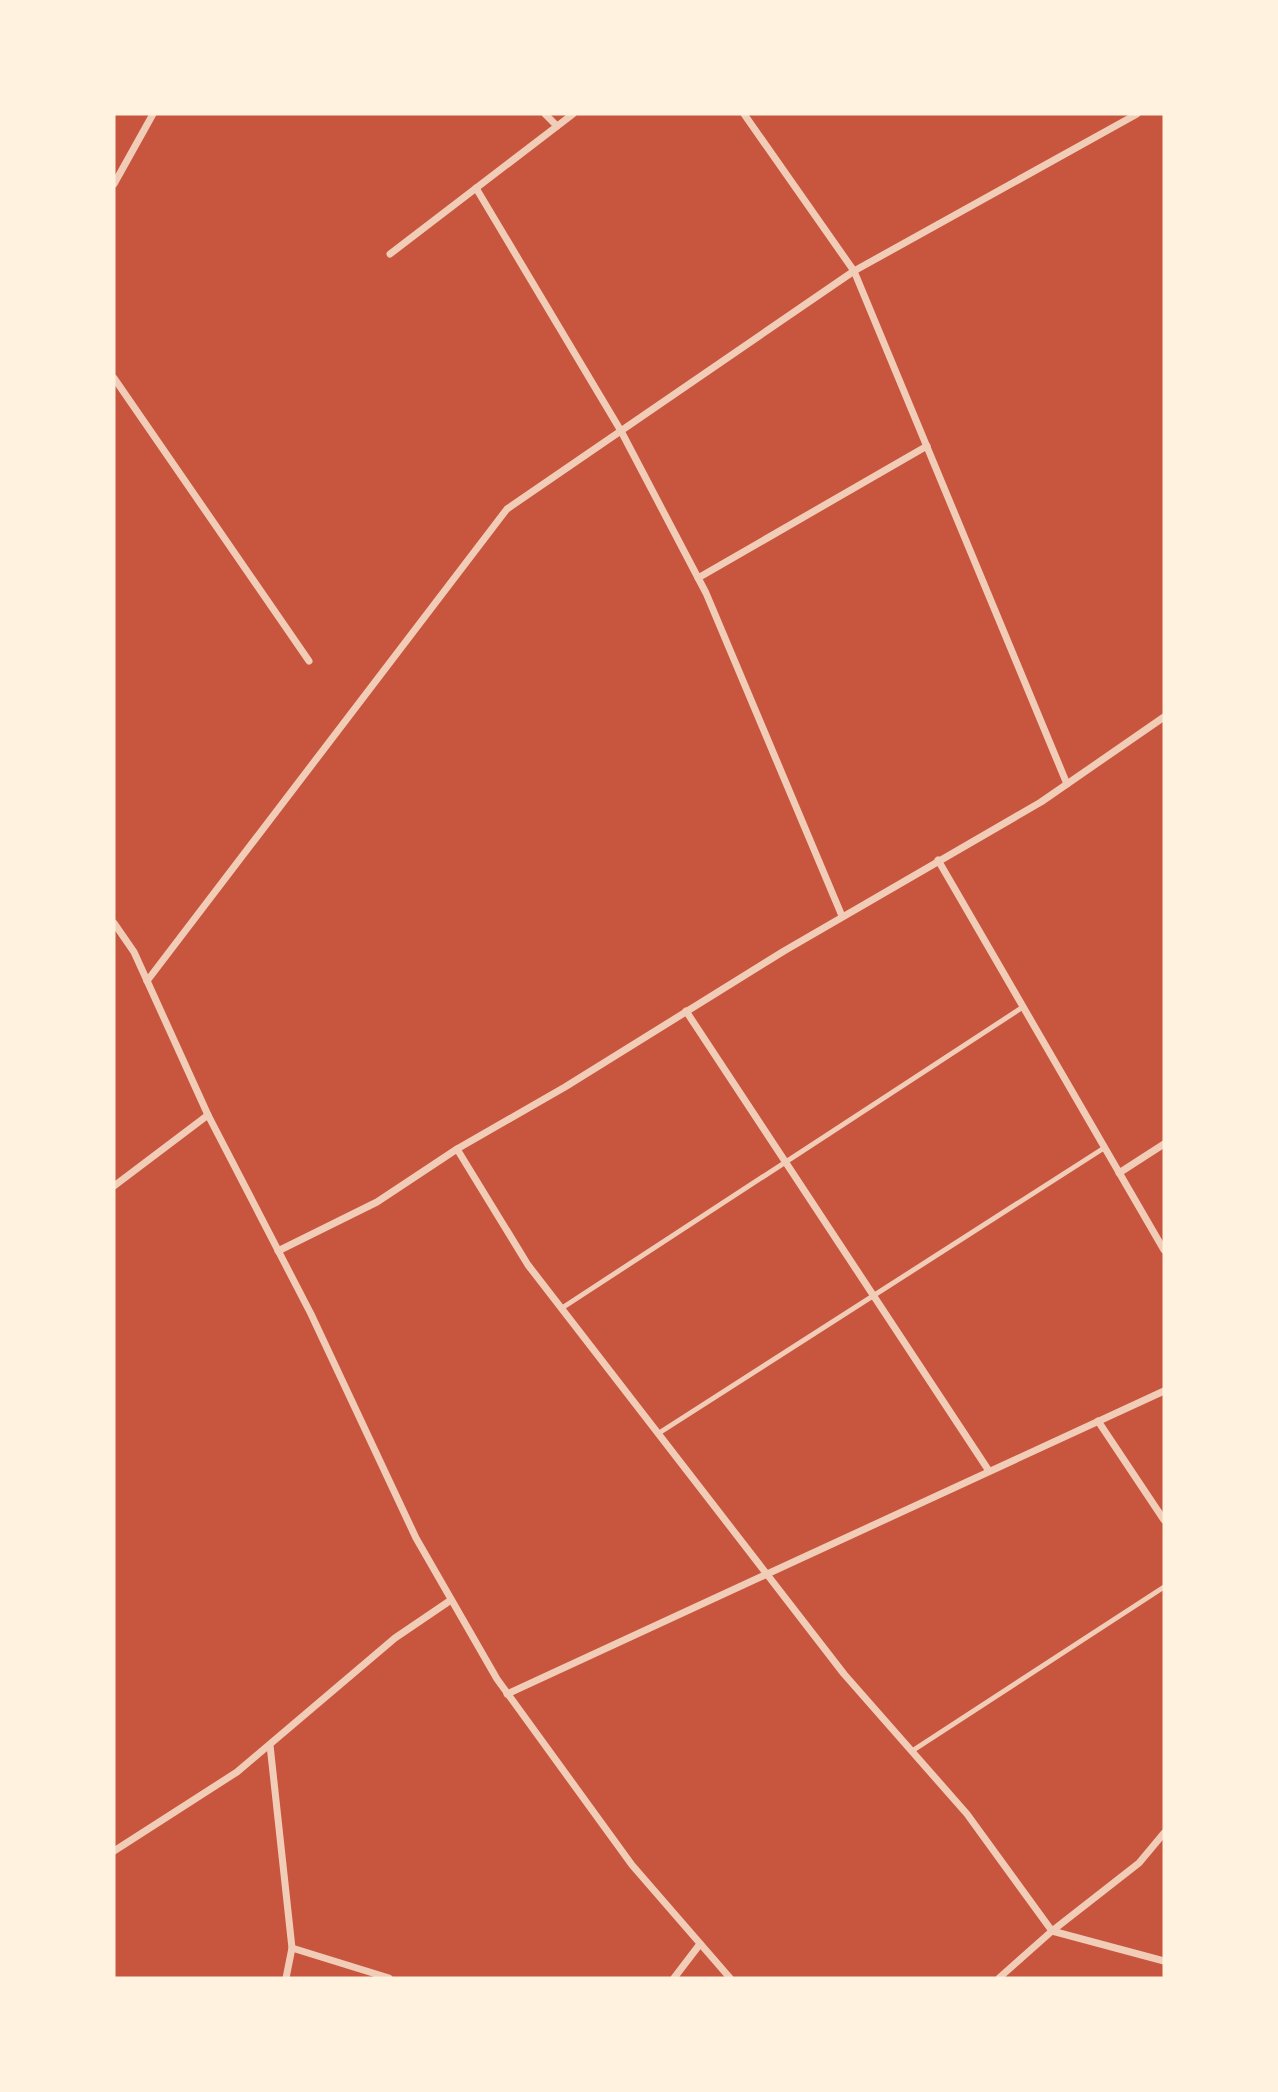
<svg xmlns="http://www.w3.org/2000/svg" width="1278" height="2092" font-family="Raleway,sans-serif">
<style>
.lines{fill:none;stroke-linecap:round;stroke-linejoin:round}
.service{stroke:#f1ccb7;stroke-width:5}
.minor{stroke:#f1ccb7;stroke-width:7}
</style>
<rect width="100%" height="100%" fill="#c8553d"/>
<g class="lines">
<!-- service -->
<g class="service">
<polyline points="562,1308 1023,1007"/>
<polyline points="659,1433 1104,1148"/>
<polyline points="912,1751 1164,1587"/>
</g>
<!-- minor -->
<g class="minor">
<polyline points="545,114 557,126"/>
<polyline points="744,114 854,271 1067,784"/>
<polyline points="114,184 153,114"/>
<polyline points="476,188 621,431 706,593 842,916"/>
<polyline points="390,254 573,114"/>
<polyline points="114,378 309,661"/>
<polyline points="698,578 927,446"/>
<polyline points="938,860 1164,1250"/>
<polyline points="114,923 134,952 208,1115 311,1314 416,1538 497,1679 632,1865 730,1978"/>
<polyline points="147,981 507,509 854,271 1137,114"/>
<polyline points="686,1011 989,1471"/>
<polyline points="457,1149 528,1265 844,1674 967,1814 1052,1931 1164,1961"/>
<polyline points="1119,1173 1164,1144"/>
<polyline points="114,1186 208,1115"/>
<polyline points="278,1251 377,1202 457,1149 565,1087 784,951 1041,802 1164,717"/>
<polyline points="1098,1421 1164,1520"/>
<polyline points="507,1694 1164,1391"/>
<polyline points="270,1745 292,1948 286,1978"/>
<polyline points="114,1851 237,1772 395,1638 451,1600"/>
<polyline points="292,1948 389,1978"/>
<polyline points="674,1978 700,1944"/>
<polyline points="999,1978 1052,1931 1139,1863 1164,1833"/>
</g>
</g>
<!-- border -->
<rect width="1278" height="2092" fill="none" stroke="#fff3e0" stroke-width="231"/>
</svg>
